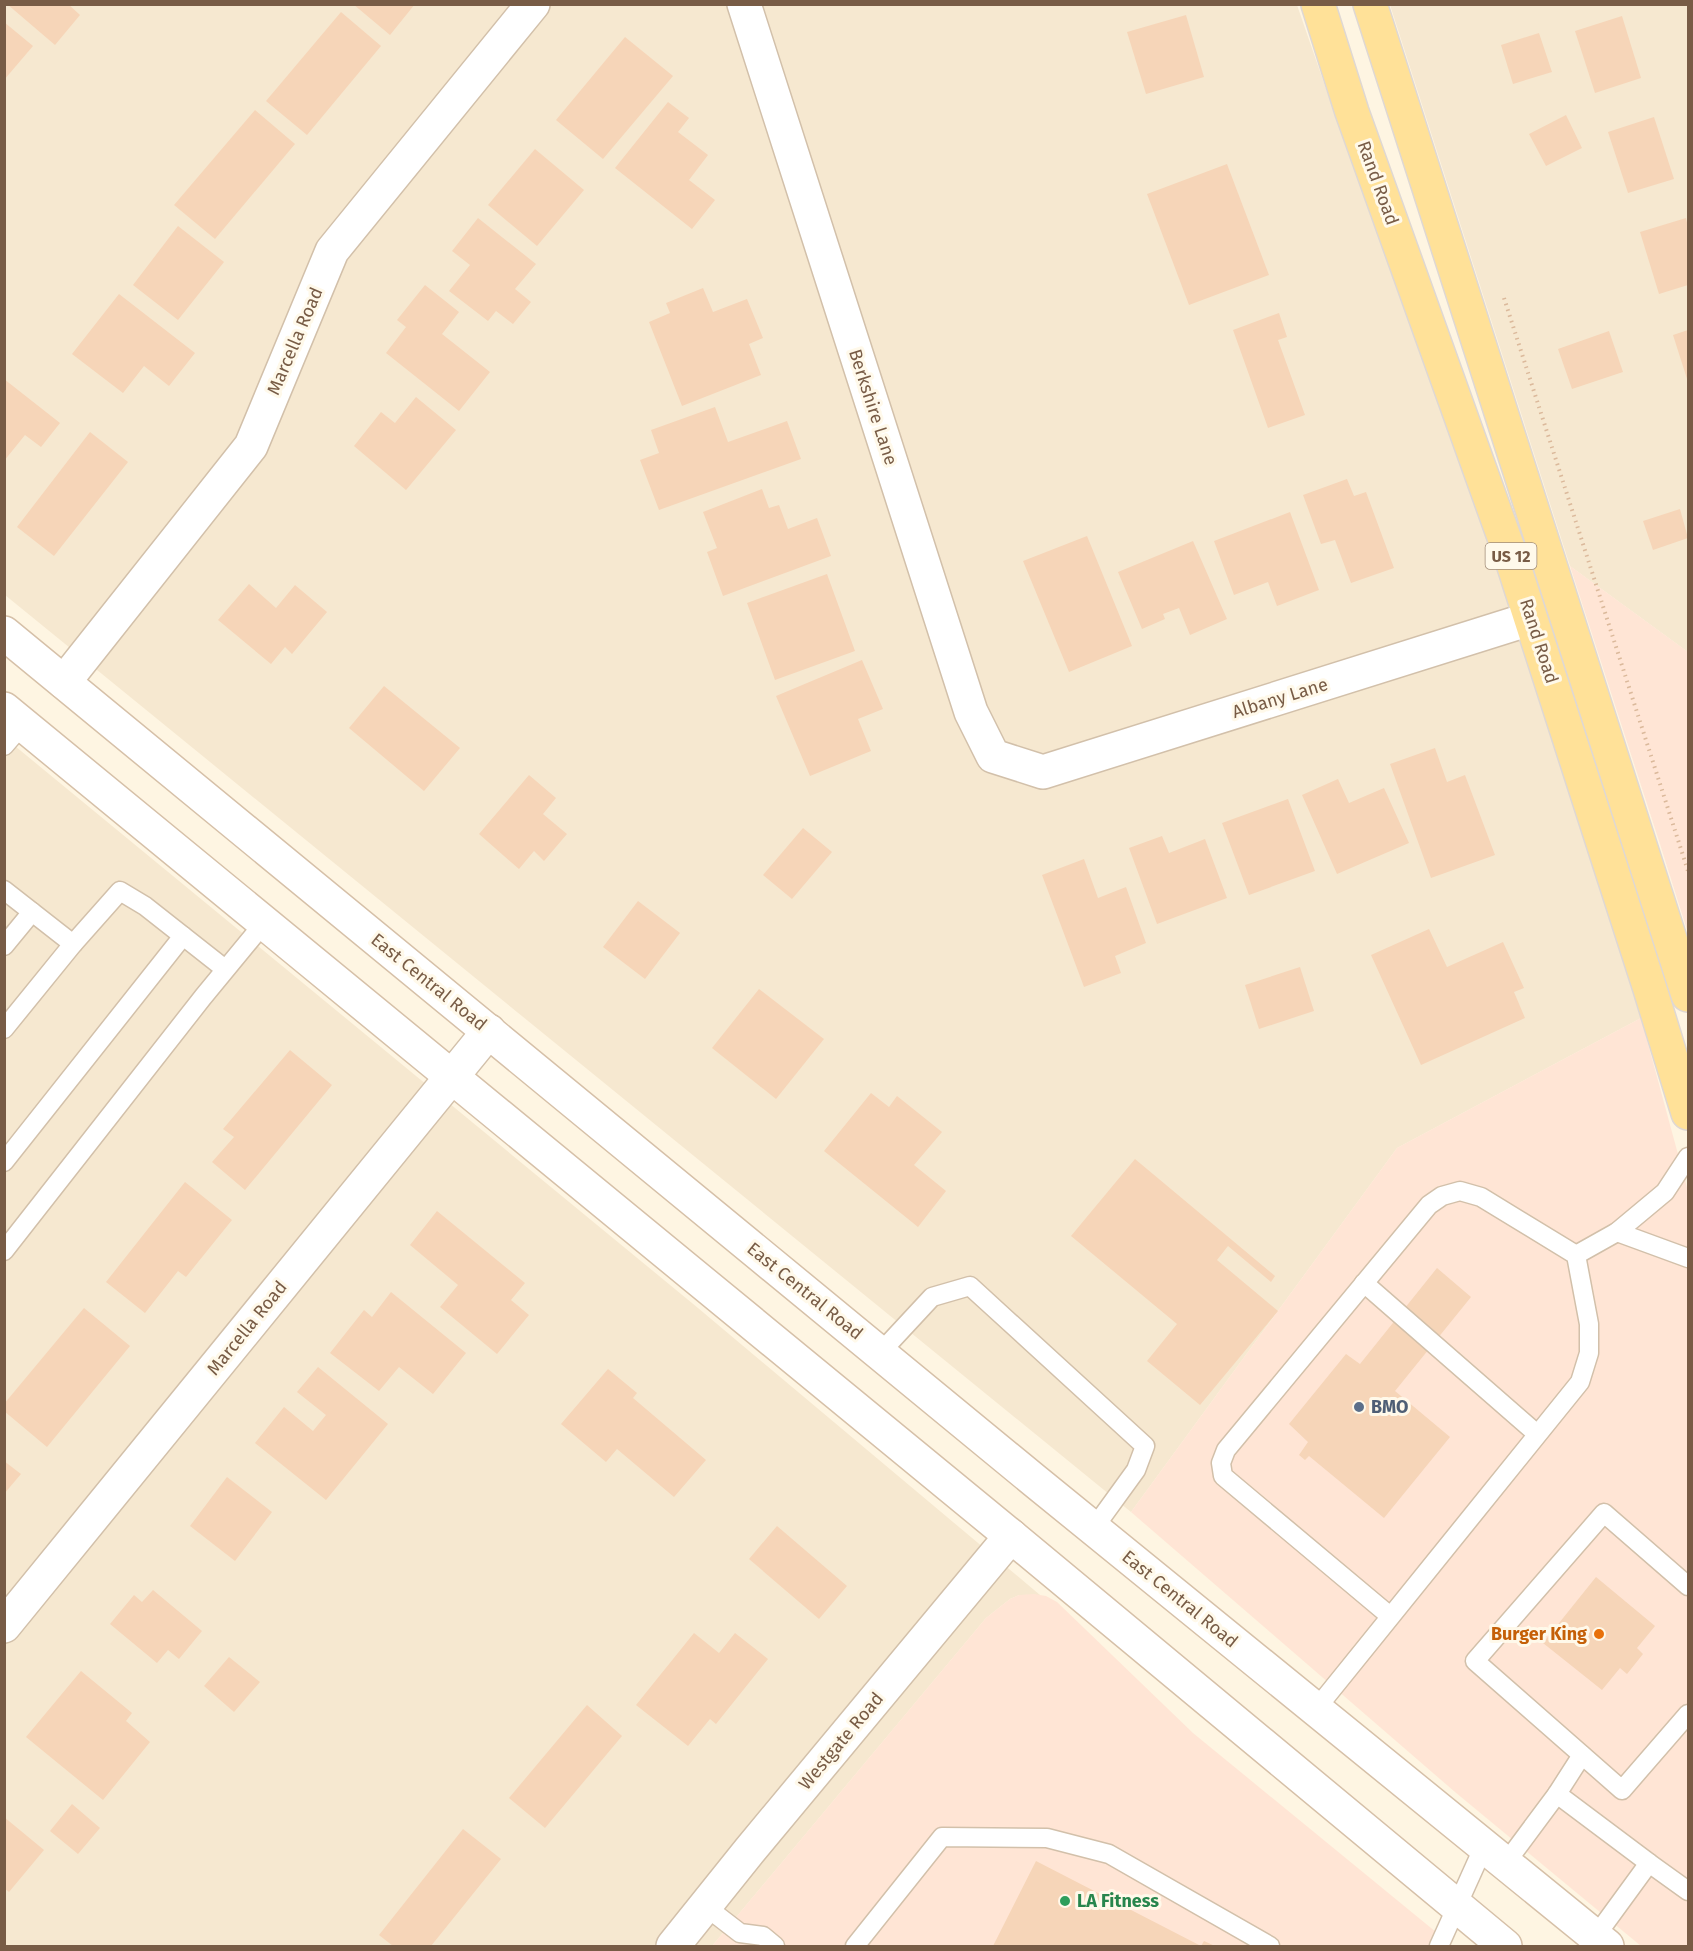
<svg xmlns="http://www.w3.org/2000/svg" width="1693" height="1951" font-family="'Fira Sans',sans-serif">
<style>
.residential{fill:#f6e8d0}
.commercial{fill:#ffe5d5}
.building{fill:#f6d5b8}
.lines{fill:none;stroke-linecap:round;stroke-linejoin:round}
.service-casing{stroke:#d2c0aa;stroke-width:21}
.minor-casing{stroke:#d2c0aa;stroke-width:36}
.secondary-casing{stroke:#d6c0a8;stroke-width:36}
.primary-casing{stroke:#dfd8d3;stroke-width:36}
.path{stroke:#dbb99b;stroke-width:4;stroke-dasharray:1.5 4.5;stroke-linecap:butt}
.service{stroke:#fff;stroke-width:18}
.minor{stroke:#fff;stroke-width:33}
.secondary{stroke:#fff;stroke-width:33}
.primary{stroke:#ffe198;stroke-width:33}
.service-dot{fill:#5c6f8a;stroke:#fff9ea;stroke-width:2}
.food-dot{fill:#e8710a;stroke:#fff9ea;stroke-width:2}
.leisure-dot{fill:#2e9e5b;stroke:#fff9ea;stroke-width:2}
.labels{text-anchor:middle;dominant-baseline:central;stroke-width:6;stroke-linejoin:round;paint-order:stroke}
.shield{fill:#fff9ea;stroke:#a08b77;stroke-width:1.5}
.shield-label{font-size:16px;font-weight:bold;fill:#785c46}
.street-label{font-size:18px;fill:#785c46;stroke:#fff9ea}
.service-label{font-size:18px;font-weight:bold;fill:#4e5e75;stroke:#fff9ea;text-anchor:start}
.food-label{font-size:18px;font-weight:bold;fill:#c56008;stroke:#fff9ea;text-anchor:end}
.leisure-label{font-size:18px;font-weight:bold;fill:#27864d;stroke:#fff9ea;text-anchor:start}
</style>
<rect width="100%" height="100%" fill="#fef5e2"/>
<!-- residential -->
<g class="residential">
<polygon points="4,5 1297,5 1343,138 1493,554 1641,1018 1397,1148 1131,1512 5,595"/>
<polygon points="1390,5 1688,5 1688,652 1570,566"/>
<polygon points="4,737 698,1308 1040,1595 1019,1595 1010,1599 986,1618 712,1946 5,1946"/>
</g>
<!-- commercial -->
<g class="commercial">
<polygon points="1570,566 1688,652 1688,933 1660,844"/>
<polygon points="1641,1018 1688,1191 1688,1946 1641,1946 1455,1792 1131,1512 1397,1148"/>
<polygon points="1034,1594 1046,1596 1057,1602 1193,1733 1453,1946 712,1946 986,1618 1010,1599 1019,1595"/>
</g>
<!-- building -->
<g class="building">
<polygon points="7,4 68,4 80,15 55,45"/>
<polygon points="353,4 415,4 390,35"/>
<polygon points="341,12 381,46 307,135 266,101"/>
<polygon points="1186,15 1204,77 1146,94 1127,32"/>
<polygon points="1622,16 1641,78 1595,93 1575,31"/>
<polygon points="4,22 33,46 4,80"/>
<polygon points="1539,33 1552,72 1513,84 1501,45"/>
<polygon points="625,37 673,76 603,159 556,120"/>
<polygon points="668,102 689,118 678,132 708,155 689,180 715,200 692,229 615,168"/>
<polygon points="255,110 295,144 215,239 174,205"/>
<polygon points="1566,115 1582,148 1546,166 1529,134"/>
<polygon points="1654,117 1674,179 1628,193 1608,132"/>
<polygon points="535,149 584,190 537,246 488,205"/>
<polygon points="1227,164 1269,275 1189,305 1147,194"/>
<polygon points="478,218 536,264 515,289 531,302 513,324 496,311 488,321 449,291 470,265 452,251"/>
<polygon points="1686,218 1688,227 1688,285 1659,294 1640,232"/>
<polygon points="178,226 224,262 178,320 133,285"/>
<polygon points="425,285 459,312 442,334 490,372 459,411 386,353 406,327 397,320"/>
<polygon points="703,288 713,312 747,299 763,338 749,344 761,375 682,406 649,322 670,313 666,303"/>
<polygon points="119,294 195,353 169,386 144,366 123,393 72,354"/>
<polygon points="1279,313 1287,337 1278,340 1305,415 1268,428 1233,330"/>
<polygon points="1688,330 1688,382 1673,335"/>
<polygon points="1609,331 1623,372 1572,389 1558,349"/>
<polygon points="4,379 60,423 41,447 25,435 4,461"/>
<polygon points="416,397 456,430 406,490 354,446 381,412 395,423"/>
<polygon points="715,407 728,442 787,421 801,459 659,510 640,460 659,453 651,430"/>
<polygon points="90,432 128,462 54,556 17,527"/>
<polygon points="1347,479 1354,496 1366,492 1394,568 1351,583 1335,540 1321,544 1303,495"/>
<polygon points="762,489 769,508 779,505 788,529 817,518 831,556 723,596 707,552 717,548 703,512"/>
<polygon points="1680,509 1688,538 1653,550 1643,521"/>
<polygon points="1290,512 1319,590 1277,606 1268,582 1234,595 1214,541"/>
<polygon points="1087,536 1132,646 1069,672 1023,561"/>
<polygon points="1193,541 1227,619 1190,635 1179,608 1163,614 1165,619 1142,629 1118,572"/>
<polygon points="827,574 855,651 775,680 747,603"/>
<polygon points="249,584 276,608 295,585 327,612 292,654 285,647 271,664 218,620"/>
<polygon points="862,660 883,709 858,719 871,751 810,776 776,696"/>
<polygon points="384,686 460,748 424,791 349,728"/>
<polygon points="1435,748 1447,782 1465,775 1495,855 1431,878 1390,764"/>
<polygon points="529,775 556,798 543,814 567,834 544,861 534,851 519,869 479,834"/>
<polygon points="1338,779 1349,803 1384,788 1409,843 1337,874 1302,795"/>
<polygon points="1288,799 1315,871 1249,895 1222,823"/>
<polygon points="803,828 832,852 792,899 763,875"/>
<polygon points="1162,836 1169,853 1205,839 1227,898 1157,924 1129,848"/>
<polygon points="1084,859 1098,898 1126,887 1146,943 1115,956 1121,973 1084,987 1042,875"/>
<polygon points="638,901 680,933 645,979 603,947"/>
<polygon points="1429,929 1447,967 1503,942 1524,988 1514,992 1525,1018 1421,1065 1371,955"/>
<polygon points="1300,967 1314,1011 1259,1029 1245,985"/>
<polygon points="759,989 824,1039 776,1099 712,1048"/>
<polygon points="290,1050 332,1085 245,1190 212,1162 234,1137 223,1129"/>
<polygon points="871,1093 889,1107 897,1096 942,1132 914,1165 946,1191 918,1227 824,1151"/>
<polygon points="1135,1159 1275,1276 1271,1282 1228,1246 1217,1260 1278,1311 1200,1405 1147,1361 1177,1324 1071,1236"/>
<polygon points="185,1182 232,1220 186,1277 178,1271 145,1313 106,1282"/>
<polygon points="437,1211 525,1283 511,1300 529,1315 497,1354 440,1307 458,1285 410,1245"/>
<polygon points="1437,1268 1471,1297 1395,1391 1450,1437 1384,1518 1309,1456 1305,1460 1299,1455 1308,1442 1289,1424 1346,1354 1360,1364"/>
<polygon points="391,1292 466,1353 433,1394 399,1367 379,1391 330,1353 364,1310 372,1317"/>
<polygon points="84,1308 130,1346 47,1447 4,1411 4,1404"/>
<polygon points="318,1367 388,1424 326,1500 255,1443 284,1407 313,1431 326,1415 297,1392"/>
<polygon points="608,1369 637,1393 633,1398 706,1460 674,1497 617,1449 606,1462 561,1424"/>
<polygon points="4,1461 21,1474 4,1494"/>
<polygon points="227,1477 272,1512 235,1561 190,1526"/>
<polygon points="777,1526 847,1586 819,1619 749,1559"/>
<polygon points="1596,1577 1655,1626 1637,1648 1643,1654 1627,1674 1620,1668 1602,1690 1543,1643"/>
<polygon points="153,1590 202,1631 179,1659 168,1650 157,1663 110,1624 134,1595 142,1602"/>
<polygon points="694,1633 719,1653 735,1633 768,1659 716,1724 710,1719 688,1746 636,1705"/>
<polygon points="229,1657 260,1682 234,1712 204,1686"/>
<polygon points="81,1671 132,1713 126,1721 150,1742 103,1800 26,1737"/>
<polygon points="587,1705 622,1736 545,1828 509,1798"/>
<polygon points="72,1804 100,1828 78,1854 50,1831"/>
<polygon points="4,1817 44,1850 9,1892 4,1888"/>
<polygon points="463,1829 501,1859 431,1946 393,1946 379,1935"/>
<polygon points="1036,1861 1201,1946 1204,1941 1215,1946 993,1946"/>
</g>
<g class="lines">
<defs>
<g id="service">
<polyline points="4,746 23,724"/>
<polyline points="4,890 73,944"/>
<polyline points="4,946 32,912"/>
<polyline points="4,1029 73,944 120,891 145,906 225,969"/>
<polyline points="4,1162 183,936"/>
<polyline points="1617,1232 1688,1258"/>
<polyline points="4,1251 203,997 264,923"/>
<polyline points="1576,1255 1617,1232 1665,1192 1688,1157"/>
<polyline points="1364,1283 1537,1434"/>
<polyline points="880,1353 932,1297 970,1286 1145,1446 1136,1470 1094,1528"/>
<polyline points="1688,1586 1604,1513 1475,1661 1622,1790 1688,1714"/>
<polyline points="1316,1709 1580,1382 1589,1353 1589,1324 1576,1255 1481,1197 1460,1191 1442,1196 1429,1205 1226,1450 1221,1463 1223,1476 1390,1616"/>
<polyline points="1557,1794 1649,1863"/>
<polyline points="1505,1864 1557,1794 1582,1755"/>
<polyline points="705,1906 740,1933 763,1936 775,1946"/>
<polyline points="1595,1937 1649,1863 1688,1891"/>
<polyline points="855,1946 942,1837 1047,1838 1109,1854 1270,1946"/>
<polyline points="1439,1946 1484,1846"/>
</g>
<g id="minor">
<polyline points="744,4 971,712 993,756 1043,772 1517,623"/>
<polyline points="64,682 251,446 332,251 533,4"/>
<polyline points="4,1626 489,1031"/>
<polyline points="673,1946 750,1850 1011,1536"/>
</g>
<g id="secondary">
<polyline points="4,633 1035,1481 1607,1946"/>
<polyline points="4,709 1011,1536 1505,1946"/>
</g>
<g id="primary">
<polyline points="1318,4 1352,112 1509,551 1650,989 1688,1113"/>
<polyline points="1370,4 1688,995"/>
</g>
</defs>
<!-- service casing -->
<use href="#service" class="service-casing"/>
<!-- minor casing -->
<use href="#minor" class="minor-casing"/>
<!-- secondary casing -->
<use href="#secondary" class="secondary-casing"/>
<!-- primary casing -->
<use href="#primary" class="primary-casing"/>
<!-- path -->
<polyline class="path" points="1504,298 1688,871"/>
<!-- service -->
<use href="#service" class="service"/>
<!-- minor -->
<use href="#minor" class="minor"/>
<!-- secondary -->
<use href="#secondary" class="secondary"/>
<!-- primary -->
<use href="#primary" class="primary"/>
</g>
<!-- markers -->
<circle class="service-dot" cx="1359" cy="1407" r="6"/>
<circle class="food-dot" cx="1599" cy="1634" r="6"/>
<circle class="leisure-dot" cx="1065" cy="1901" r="6"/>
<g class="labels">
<!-- shield labels -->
<rect class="shield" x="1485.5" y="543" width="51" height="26" rx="4.5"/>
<g class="shield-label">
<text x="1511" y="556">US 12</text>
</g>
<!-- street labels -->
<g class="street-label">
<text transform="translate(1378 183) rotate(70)">Rand Road</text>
<text transform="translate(295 341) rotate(-67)">Marcella Road</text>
<text transform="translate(873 407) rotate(72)">Berkshire Lane</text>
<text transform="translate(1539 641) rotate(72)">Rand Road</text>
<text transform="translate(1280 698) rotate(-17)">Albany Lane</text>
<text transform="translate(429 982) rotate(39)">East Central Road</text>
<text transform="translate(805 1291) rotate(39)">East Central Road</text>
<text transform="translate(247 1328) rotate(-51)">Marcella Road</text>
<text transform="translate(1180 1599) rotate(39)">East Central Road</text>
<text transform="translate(841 1741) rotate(-50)">Westgate Road</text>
</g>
<!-- service labels -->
<g class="service-label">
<text x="1371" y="1407">BMO</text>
</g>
<!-- food labels -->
<g class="food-label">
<text x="1587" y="1634">Burger King</text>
</g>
<!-- leisure labels -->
<g class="leisure-label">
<text x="1077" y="1901">LA Fitness</text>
</g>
</g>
<!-- border -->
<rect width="1693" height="1951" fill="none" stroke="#785c46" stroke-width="12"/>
</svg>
